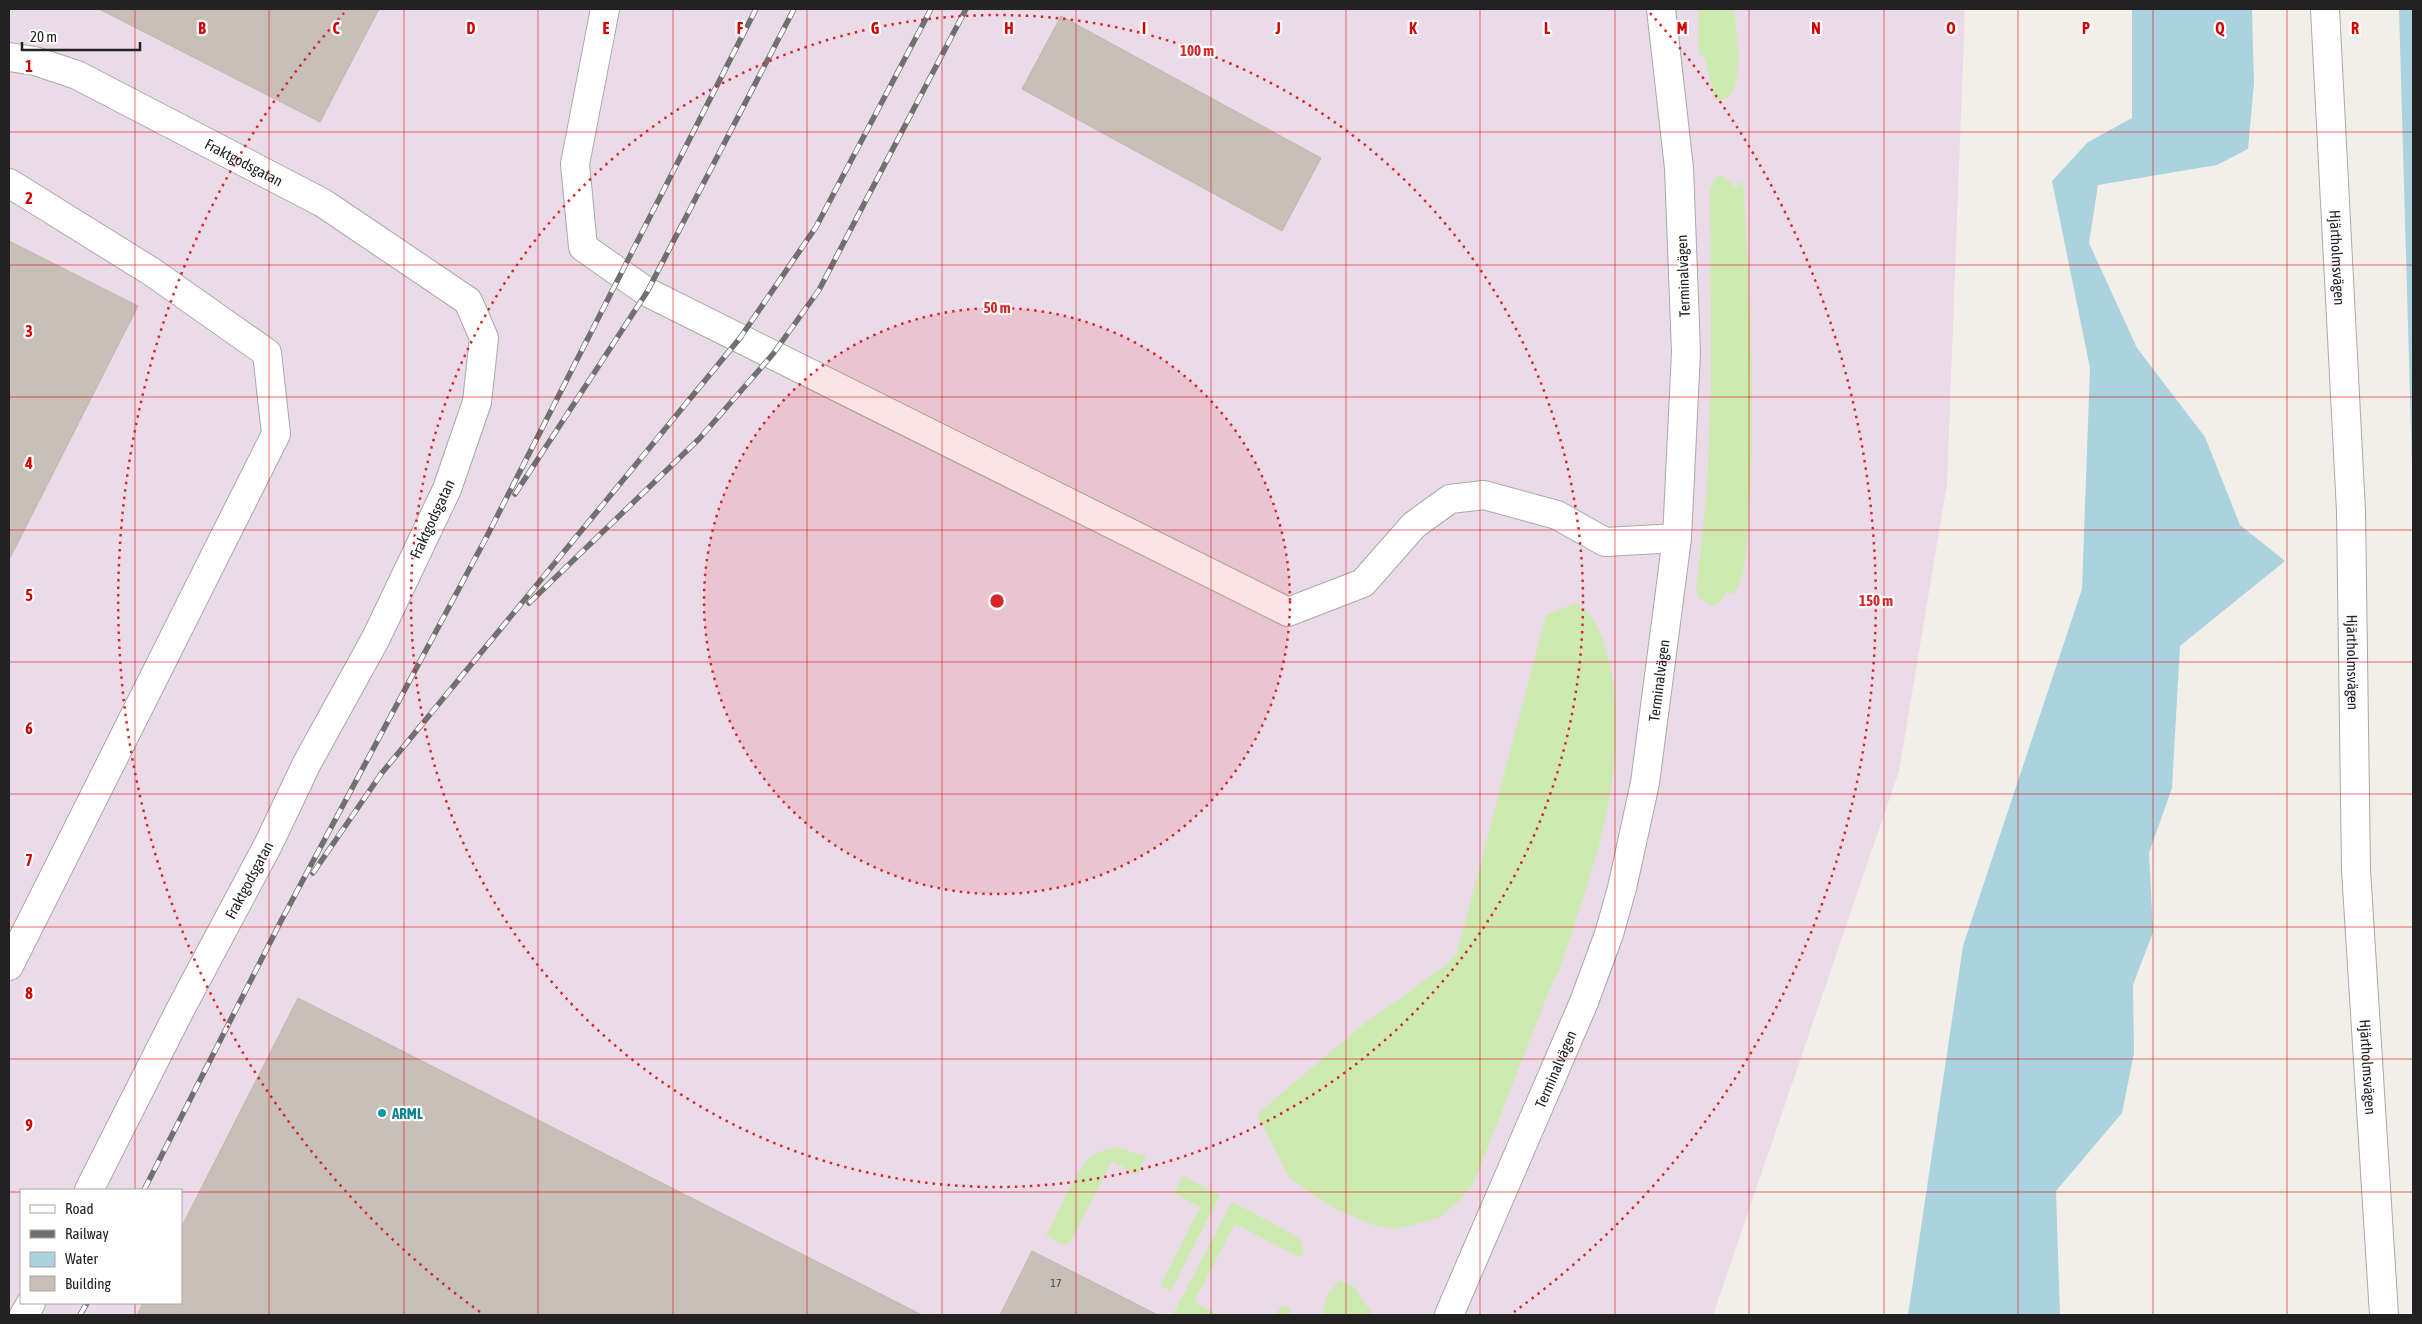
<svg xmlns="http://www.w3.org/2000/svg" width="2422" height="1324" font-family="'Asap Condensed',sans-serif">
<style>
.industrial{fill:#ebdbe8;fill-rule:evenodd}
.grass{fill:#cdebb0}
.water{fill:#aad3df}
.building{fill:#c7bfb8;stroke:#c4b6ab}
.lines{fill:none;stroke-linecap:round;stroke-linejoin:round}
.minor-casing{stroke:#a9a9a9;stroke-width:30}
.minor{stroke:#fff;stroke-width:28}
.rail-casing{stroke:#707070;stroke-width:5.5}
.rail{stroke:#fff;stroke-width:4;stroke-dasharray:11;stroke-linecap:butt}
.grid{fill:none;stroke:#d40000;stroke-width:1;stroke-opacity:0.55}
.ring{fill:none;stroke:#d62828;stroke-width:2.5;stroke-dasharray:2.5 5}
.culture-dot{fill:#0f9aa8;stroke:#fff;stroke-width:2}
.labels{text-anchor:middle;dominant-baseline:central;stroke-width:4.5;stroke-linejoin:round;paint-order:stroke}
.number-label{font-size:12px;fill:#4b4948}
.street-label{font-size:15px;fill:#222;stroke:#fff}
.culture-label{font-size:15px;font-weight:bold;fill:#0d838f;stroke:#fff;text-anchor:start}
.grid-label{font-size:16px;text-anchor:middle;font-weight:bold;fill:#d40000;stroke:#fff;stroke-width:4.5;stroke-linejoin:round;paint-order:stroke}
.centre{fill:#d62828;stroke:#fff;stroke-width:2.5}
.ring-label{font-size:15px;text-anchor:middle;font-weight:bold;fill:#d62828;stroke:#fff;stroke-width:4.5;stroke-linejoin:round;paint-order:stroke}
</style>
<rect width="100%" height="100%" fill="#f2efe9"/>
<!-- industrial -->
<path class="industrial" d="M9,9h1956l-18,475 -48,287 -186,544h-1704zM21,1190h160v113h-160z"/>
<!-- grass -->
<g class="grass">
<path d="M1698,9h36c2,21 16,96 -19,91l-10,-42 -6,-4z"/>
<path d="M1721,175l15,12 7,-6c7,111 13,221 6,332 -2,25 -1,60 -15,81l-8,-2 -5,9 -8,5 -13,-7 -4,-8 11,-101 4,-111 -1,-191 6,-10z"/>
<path d="M1576,603c16,8 25,29 30,46 31,108 -14,221 -47,323l-6,9 -80,204 -17,19 -17,14 -43,11 -23,-4 -44,-19 -40,-28 -32,-64 107,-90 82,-59 11,-12 89,-338z"/>
<path d="M1116,1147l30,9 -9,19 -25,-14 -41,80 -7,4 -18,-9c11,-20 29,-65 45,-79 7,-6 16,-8 25,-10z"/>
<polygon points="1183,1176 1220,1195 1171,1291 1160,1286 1200,1207 1174,1193"/>
<polygon points="1232,1202 1279,1226 1302,1241 1303,1256 1299,1257 1235,1224 1194,1302 1219,1315 1175,1315 1173,1314"/>
<polygon points="1340,1280 1354,1287 1373,1315 1323,1315 1327,1295"/>
<polygon points="1286,1305 1290,1310 1290,1315 1275,1315 1281,1307"/>
</g>
<!-- water -->
<g class="water">
<polygon points="2132,9 2252,9 2254,83 2248,149 2217,165 2098,185 2089,243 2137,348 2205,437 2240,525 2285,561 2180,646 2172,788 2149,853 2153,932 2133,985 2134,1053 2122,1113 2056,1191 2060,1315 1908,1315 1963,946 2082,589 2090,368 2052,181 2088,142 2132,118"/>
<polygon points="2399,9 2413,9 2413,501"/>
</g>
<!-- building -->
<g class="building">
<polygon points="99,9 379,9 320,122"/>
<polygon points="1061,16 1321,158 1282,231 1022,89"/>
<polygon points="9,241 138,306 9,560"/>
<polygon points="298,998 922,1315 137,1315 143,1303 181,1303 181,1228"/>
<polygon points="1032,1251 1158,1315 1000,1315"/>
</g>
<g class="lines">
<defs>
<g id="minor">
<polyline points="605,9 575,164 583,247 647,292 1288,612 1363,583 1414,525 1450,499 1484,495 1557,515 1605,542 1677,538"/>
<path id="s1" d="M2325,9l26,502 5,359 28,445"/>
<path id="s2" d="M9,57l26,4 42,14 246,128 145,98 16,37 -7,64 -30,87 -71,149 -69,125 -38,80 -89,167 -91,180"/>
<polyline points="9,183 152,272 267,353 276,434 9,966"/>
<polyline points="24,1315 31,1303"/>
<path id="s3" d="M1449,1315l135,-313 25,-68 13,-46 23,-105 32,-245 9,-186 -7,-184 -18,-159"/>
</g>
</defs>
<!-- minor casing -->
<use href="#minor" class="minor-casing"/>
<!-- minor -->
<use href="#minor" class="minor"/>
<defs>
<g id="rail">
<polyline points="515,494 647,292 794,9"/>
<polyline points="529,603 699,439 773,354 819,290 966,9"/>
<polyline points="313,873 381,774 740,338 816,227 931,9"/>
<polyline points="144,1190 281,921 486,538 756,9"/>
<polyline points="80,1315 87,1303"/>
</g>
</defs>
<!-- rail casing -->
<use href="#rail" class="rail-casing"/>
<!-- rail -->
<use href="#rail" class="rail"/>
</g>
<!-- grid -->
<path class="grid" d="M135,9v1181M269,9v1306M404,9v1306M538,9v1306M673,9v1306M807,9v1306M942,9v1306M1076,9v1306M1211,9v1306M1346,9v1306M1480,9v1306M1615,9v1306M1749,9v1306M1884,9v1306M2018,9v1306M2153,9v1306M2287,9v1306M9,132h2404M9,265h2404M9,397h2404M9,530h2404M9,662h2404M9,794h2404M9,927h2404M9,1059h2404M9,1192h12M181,1192h2232M135,1303v12"/>
<!-- distance rings -->
<circle cx="997" cy="601" r="293" fill="#d62828" fill-opacity=".12"/>
<g class="ring">
<circle cx="997" cy="601" r="293"/>
<circle cx="997" cy="601" r="586"/>
<path d="M480 1312A879 879 0 0 1 344 13M1650 13A879 879 0 0 1 1514 1312"/>
</g>
<!-- markers -->
<circle class="culture-dot" cx="382" cy="1113" r="5"/>
<g class="labels">
<!-- number labels -->
<g class="number-label">
<text x="1056" y="1283">17</text>
</g>
<!-- street labels -->
<g class="street-label">
<text stroke="none"><textPath href="#s2" startOffset="259">Fraktgodsgatan</textPath></text>
<text stroke="none"><textPath href="#s1" startOffset="249">Hjärtholmsvägen</textPath></text>
<text transform="translate(1683 276) rotate(-92)">Terminalvägen</text>
<text transform="translate(432 519) rotate(-65)">Fraktgodsgatan</text>
<text stroke="none"><textPath href="#s1" startOffset="654">Hjärtholmsvägen</textPath></text>
<text stroke="none"><textPath href="#s3" startOffset="672">Terminalvägen</textPath></text>
<text transform="translate(249 880) rotate(-62)">Fraktgodsgatan</text>
<text stroke="none"><textPath href="#s1" startOffset="1059">Hjärtholmsvägen</textPath></text>
<text stroke="none"><textPath href="#s3" startOffset="268">Terminalvägen</textPath></text>
</g>
<!-- culture labels -->
<g class="culture-label">
<text x="392" y="1113">ARML</text>
</g>
</g>
<g class="grid-label">
<text x="202" y="34">B</text>
<text x="336" y="34">C</text>
<text x="471" y="34">D</text>
<text x="606" y="34">E</text>
<text x="740" y="34">F</text>
<text x="875" y="34">G</text>
<text x="1009" y="34">H</text>
<text x="1144" y="34">I</text>
<text x="1278" y="34">J</text>
<text x="1413" y="34">K</text>
<text x="1547" y="34">L</text>
<text x="1682" y="34">M</text>
<text x="1816" y="34">N</text>
<text x="1951" y="34">O</text>
<text x="2086" y="34">P</text>
<text x="2220" y="34">Q</text>
<text x="2355" y="34">R</text>
<text x="29" y="72">1</text>
<text x="29" y="204">2</text>
<text x="29" y="337">3</text>
<text x="29" y="469">4</text>
<text x="29" y="601">5</text>
<text x="29" y="734">6</text>
<text x="29" y="866">7</text>
<text x="29" y="999">8</text>
<text x="29" y="1131">9</text>
</g>
<circle cx="997" cy="601" r="8" class="centre"/>
<g class="ring-label">
<text x="1197" y="56">100 m</text>
<text x="997" y="313">50 m</text>
<text x="1876" y="606">150 m</text>
</g>
<!-- border -->
<rect width="2422" height="1324" fill="none" stroke="#222222" stroke-width="20"/>
<!-- legend -->
<rect x="20" y="1189" width="162" height="115" fill="#ffffff" stroke="#a7a7a7"/>
<rect x="30" y="1205" width="25" height="8" fill="#ffffff" stroke="#a7a7a7"/>
<text x="65" y="1214" font-size="15" fill="#222222">Road</text>
<rect x="30" y="1230" width="25" height="8" fill="#707070" stroke="#a7a7a7"/>
<text x="65" y="1239" font-size="15" fill="#222222">Railway</text>
<rect x="30" y="1252" width="25" height="15" fill="#aad3df" stroke="#a7a7a7"/>
<text x="65" y="1264" font-size="15" fill="#222222">Water</text>
<rect x="30" y="1276" width="25" height="15" fill="#c7bfb8" stroke="#a7a7a7"/>
<text x="65" y="1289" font-size="15" fill="#222222">Building</text>
<!-- scale -->
<path d="M22 42v8h118v-8" fill="none" stroke="#222222" stroke-width="2.5"/>
<text x="30" y="42" font-size="15" fill="#222222" stroke="#ffffff" stroke-width="4" paint-order="stroke">20 m</text>
</svg>
